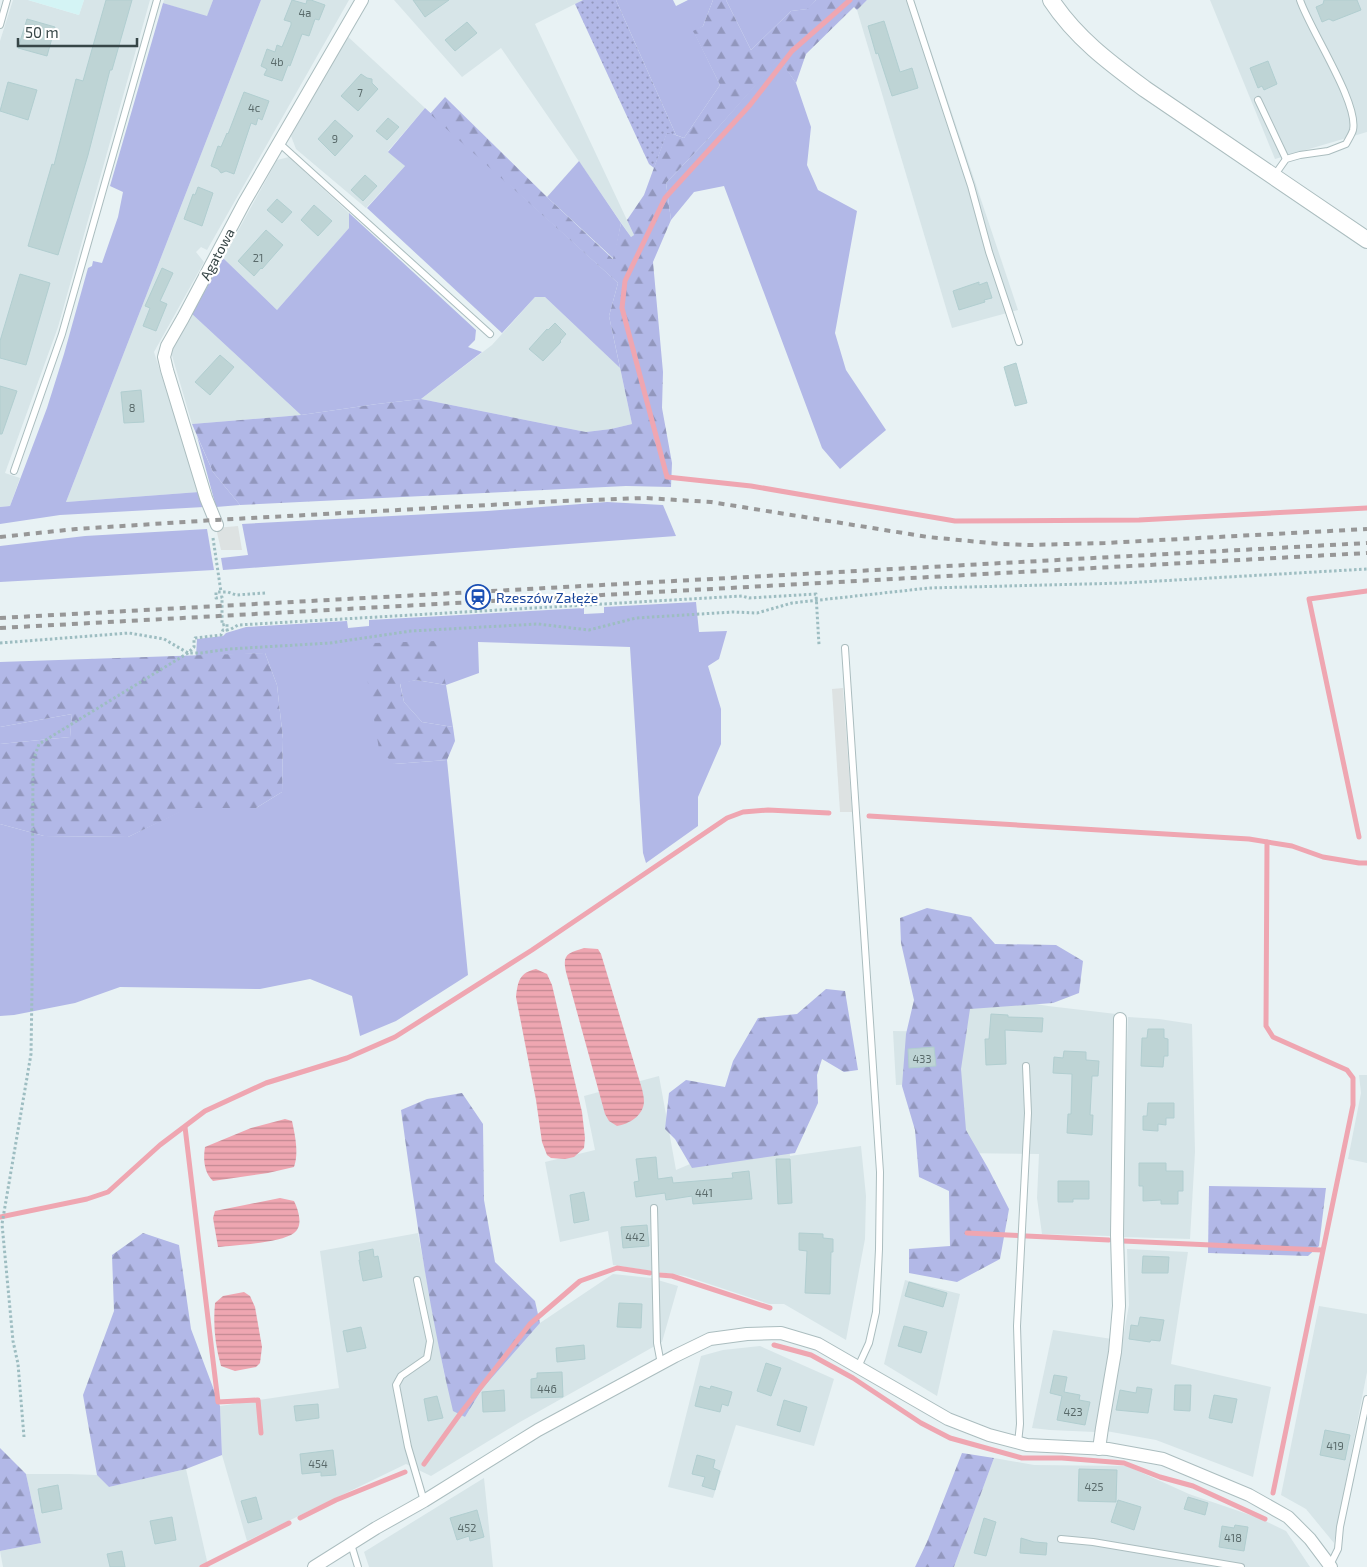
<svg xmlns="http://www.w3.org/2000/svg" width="1367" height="1567" font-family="'Exo 2',sans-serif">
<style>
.residential{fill:#d7e5e8}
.commercial{fill:#d4f4f5}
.grass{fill:#b2b8e7}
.forest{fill:url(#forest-firs)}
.park{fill:url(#park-dots)}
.parking{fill:#dde2e2}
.water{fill:url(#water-rules)}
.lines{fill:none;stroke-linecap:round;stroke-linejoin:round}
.stream{stroke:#efa6b1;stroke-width:5}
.building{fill:#bed4d5;stroke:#b1ced0}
.service-casing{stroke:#abbdbf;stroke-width:8}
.minor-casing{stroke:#abbdbf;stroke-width:14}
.tertiary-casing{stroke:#abbdbf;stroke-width:18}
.path{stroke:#9dbdc1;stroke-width:3;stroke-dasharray:2.5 2.5;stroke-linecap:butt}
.service{stroke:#fff;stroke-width:6}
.minor{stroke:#fff;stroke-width:12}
.tertiary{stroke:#fff;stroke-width:16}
.rail{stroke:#979797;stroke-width:4;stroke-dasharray:6 6;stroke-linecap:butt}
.labels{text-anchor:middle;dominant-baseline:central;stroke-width:4.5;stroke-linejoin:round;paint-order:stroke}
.number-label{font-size:11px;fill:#596a6a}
.street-label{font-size:14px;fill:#374647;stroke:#fff}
.transit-label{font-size:14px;fill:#164399;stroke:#fff;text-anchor:start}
</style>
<defs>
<pattern id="forest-firs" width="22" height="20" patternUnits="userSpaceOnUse" patternTransform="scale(1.25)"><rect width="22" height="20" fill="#b2b8e7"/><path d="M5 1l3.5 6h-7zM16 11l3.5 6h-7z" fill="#9297bd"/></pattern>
<pattern id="park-dots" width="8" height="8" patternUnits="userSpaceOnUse" patternTransform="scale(1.25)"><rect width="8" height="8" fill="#b2b8e7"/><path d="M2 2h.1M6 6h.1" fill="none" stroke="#9297bd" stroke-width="1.8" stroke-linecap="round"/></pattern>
<pattern id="water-rules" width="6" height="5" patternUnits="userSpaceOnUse" patternTransform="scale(1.25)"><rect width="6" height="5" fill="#efa6b1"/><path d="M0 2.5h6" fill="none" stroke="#c28992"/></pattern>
</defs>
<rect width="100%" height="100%" fill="#e8f2f4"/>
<!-- residential -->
<g class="residential">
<polygon points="13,0 28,0 79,15 84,0 150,0 58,327 5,473 20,478 10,506 0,507 0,41"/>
<polygon points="164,0 213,0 207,17 163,3"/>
<polygon points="261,0 349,0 207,250 201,247 196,252 204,262 154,352 199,492 66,502"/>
<polygon points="394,0 583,0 535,24 634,235 631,237 501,48 462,77"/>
<polygon points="867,0 914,0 1018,310 952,328 857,10"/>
<polygon points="1210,0 1367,0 1367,132 1275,159"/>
<polygon points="346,35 425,108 388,151 405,166 366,208 296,149 291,136"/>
<polygon points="289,157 349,213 349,228 277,310 223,258 277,160"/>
<polygon points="535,297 545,297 620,368 632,424 611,429 586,432 421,399 492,345"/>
<polygon points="192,314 301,415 192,424 171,352"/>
<polygon points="950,990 1048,1006 1116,1014 1113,1086 1110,1236 1042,1234 1037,1198 1039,1154 954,1153 952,1083 896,1085 893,1031 950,1032"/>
<polygon points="1128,1017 1159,1019 1192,1024 1195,1152 1190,1239 1123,1237 1123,1152"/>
<polygon points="1359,1075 1367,1075 1367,1163 1348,1159 1361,1093"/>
<polygon points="659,1076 676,1170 786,1123 790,1156 861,1146 866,1196 865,1239 846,1340 784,1304 769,1304 685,1276 613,1265 608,1231 560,1242 545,1162 595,1150 584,1096"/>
<polygon points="418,1233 445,1378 465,1417 482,1389 540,1323 613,1274 651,1278 678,1286 662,1342 520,1422 431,1476 406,1464 247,1541 222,1455 220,1406 339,1388 320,1251"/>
<polygon points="1127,1249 1188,1252 1171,1364 1271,1387 1253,1477 1156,1440 1106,1431 1129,1305"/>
<polygon points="905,1280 960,1294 937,1396 884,1364"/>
<polygon points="1319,1306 1367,1314 1367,1372 1334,1543 1306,1509 1281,1495"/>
<polygon points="1053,1330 1112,1339 1095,1432 1050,1430 1032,1428"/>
<polygon points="760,1346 834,1379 814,1446 736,1425 713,1498 668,1487 701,1356 723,1350"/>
<polygon points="994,1458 1034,1465 1127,1466 1189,1494 1259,1518 1286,1531 1310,1567 954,1567"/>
<polygon points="186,1469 207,1561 210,1567 3,1567 0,1551 41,1543 26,1474 69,1474 97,1475 109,1487"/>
<polygon points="484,1478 493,1567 369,1567 364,1552"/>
</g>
<!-- commercial -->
<polygon class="commercial" points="28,0 84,0 79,15"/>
<!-- grass -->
<g class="grass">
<polygon points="213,0 261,0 66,502 199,492 204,507 60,515 0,524 0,507 10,506 47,408 64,354 88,268 92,266 93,261 102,263 118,217 123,192 110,186 163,3 207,16"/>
<polygon points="616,0 673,0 676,6 688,0 713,0 703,26 694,32 720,85 684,138 676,135"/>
<polygon points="726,0 816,0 808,9 791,11 751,50"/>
<polygon points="779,58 796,83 811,127 807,165 818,190 857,211 835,333 846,370 886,430 840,469 822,448 724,186 694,192 671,220 666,183 708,139"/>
<polygon points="425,108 618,283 609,316 620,368 545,297 535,297 502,333 367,208 405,166 388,152"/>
<polygon points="579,161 621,223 614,259 547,197"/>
<polygon points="349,213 476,330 475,340 468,347 482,352 421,399 377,404 301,415 192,314 223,258 277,310 349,228"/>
<polygon points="197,436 213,472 240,505 216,507"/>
<polygon points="607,502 663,505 676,536 223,570 221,558 248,555 242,524 487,511"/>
<polygon points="207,529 214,570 0,582 0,546 85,536"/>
<polygon points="696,602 699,632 727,631 719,659 708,666 721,709 721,744 698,797 698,826 646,863 643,853 630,647 478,642 479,673 446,685 453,727 422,722 404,702 400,683 416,680 446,685 373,643 394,764 447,760 468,975 396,1021 360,1036 352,996 310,979 260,989 120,987 75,1003 14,1015 0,1016 0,824 44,836 128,837 189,807 256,808 282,792 283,739 277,685 265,653 196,656 197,639 223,636 226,633 246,627 347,621 348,628 369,626 369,620 584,608 584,614 604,613 604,607"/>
<polygon points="72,714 70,737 0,744 0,727"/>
</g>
<!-- forest -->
<g class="forest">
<polygon points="713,0 726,0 751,50 791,11 807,9 816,0 867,0 857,10 854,7 806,54 796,83 779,59 708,139 666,183 671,220 653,262 663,372 662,408 672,463 671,487 626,486 240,505 213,472 192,424 301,415 377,404 421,399 586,432 611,429 632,424 609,316 618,283 430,114 445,97 547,197 613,259 621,223 631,237 634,235 627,220 644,195 667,132 684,138 720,85 693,31 703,26"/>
<polygon points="437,641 446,685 416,680 400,684 404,702 422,722 453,727 455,741 447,760 394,764 379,749 367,678 373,643"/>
<polygon points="265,653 277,685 283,739 282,792 256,808 189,808 128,837 44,836 0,824 0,744 70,737 72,714 0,727 0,662"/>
<polygon points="927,908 971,917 995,944 1056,945 1083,961 1079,993 1053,1003 970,1009 961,1069 966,1130 988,1168 1009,1209 1000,1259 957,1282 909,1273 909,1249 950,1246 949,1191 919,1177 915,1130 902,1086 906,1034 914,1000 901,943 900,918"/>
<polygon points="826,989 845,991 858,1070 844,1072 822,1059 817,1075 818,1103 795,1153 692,1168 675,1139 665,1129 669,1093 686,1080 725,1087 733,1061 758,1018 797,1014"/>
<path d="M462,1093l21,31 1,76 11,62 40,39 5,22 -58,66 -17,28 -12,-6c-24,-99 -38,-200 -52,-301l26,-11z"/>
<polygon points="1209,1186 1326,1188 1319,1246 1308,1256 1208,1253"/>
<polygon points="143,1233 179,1245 191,1329 220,1406 222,1455 186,1469 109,1487 97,1475 83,1395 114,1311 112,1255"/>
<polygon points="0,1448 26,1474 41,1543 0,1551"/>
<polygon points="962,1453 994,1458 954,1567 915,1567 927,1542"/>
</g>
<!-- park -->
<polygon class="park" points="583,0 616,0 676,135 667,133 654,168 649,164 575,4"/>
<!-- parking -->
<g class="parking">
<polygon points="238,526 242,550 221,550 216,528"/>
<polygon points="843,688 852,812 840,812 832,689"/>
</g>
<!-- water -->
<g class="water">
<path d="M584,948l14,1 3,5 41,135c1,4 2,9 2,13 -1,14 -15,22 -27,24l-8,-5 -4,-7 -39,-142c-4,-18 2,-19 18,-24z"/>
<path d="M536,969l11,5 5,11 30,127 3,26 -1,10 -10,9 -9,2 -14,-1 -4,-3 -5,-13 -6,-42 -20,-103c2,-16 3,-24 20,-28z"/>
<path d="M285,1119l7,2c3,14 7,32 2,46l-26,6 -55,8c-9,-8 -10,-22 -8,-34l46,-19z"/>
<path d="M280,1198l14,3c4,8 10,25 0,32 -13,10 -59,12 -76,14l-5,-29 2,-7z"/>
<path d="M244,1292l6,4 5,11 7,40 -2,16 -4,4 -21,4 -14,-5c-6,-21 -8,-41 -6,-63l8,-7z"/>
</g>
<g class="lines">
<!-- stream -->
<g class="stream">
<polyline points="850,0 792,51 750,105 665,198 625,281 622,308 667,477 751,486 955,521 1139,520 1367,508"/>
<polyline points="869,816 1249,839 1292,846 1323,857 1359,863 1367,863"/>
<polyline points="1359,837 1309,599 1367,591"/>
<polyline points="1267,842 1266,1026 1273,1037 1347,1070 1353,1078 1353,1105 1273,1493"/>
<polyline points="185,1127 218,1402 258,1400 261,1433"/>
<polyline points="0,1217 87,1199 108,1192 160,1145 205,1111 266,1083 347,1058 395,1037 532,950 727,818 743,812 768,810 829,813"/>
<polyline points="967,1233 1109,1240"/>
<polyline points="1123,1241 1322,1250"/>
<polyline points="660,1275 672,1276 770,1308"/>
<polyline points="774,1345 811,1355 853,1378 921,1423 950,1438 1022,1458 1062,1458 1124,1463 1160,1477 1193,1486 1265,1519"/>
<polyline points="424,1464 460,1414 530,1324 580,1281 617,1268 650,1273"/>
<polyline points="300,1518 336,1500 405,1472"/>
<polyline points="202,1567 289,1523"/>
</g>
</g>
<!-- building -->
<g class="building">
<polygon points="106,0 132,0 112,70 110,70 88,155 58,255 28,246 52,164 54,165 76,79 83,81"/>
<polygon points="292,0 306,4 307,0 311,0 325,5 319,20 315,19 309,36 302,34 290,66 288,65 282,81 264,75 267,69 261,66 267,49 275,52 277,45 282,47 291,25 291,22 284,20"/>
<polygon points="413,0 449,0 425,17"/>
<polygon points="1324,0 1357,0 1361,10 1333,21 1329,19 1322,22 1316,7 1323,4"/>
<polygon points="27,19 55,27 47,56 18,48"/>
<polygon points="884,21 900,72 912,68 918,88 892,96 878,53 876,54 868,26"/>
<polygon points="467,22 477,33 455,51 445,40"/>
<polygon points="1268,61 1277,84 1264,90 1262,86 1258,88 1250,68"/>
<polygon points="361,74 367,78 372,79 372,83 378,89 358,111 341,96"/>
<polygon points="8,82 37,90 28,120 0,111"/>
<polygon points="244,92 269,101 262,120 258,118 256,125 251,123 234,174 226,171 221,173 218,169 211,166 218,146 221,147 227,133 228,134"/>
<polygon points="388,118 399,127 387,140 376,131"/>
<polygon points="335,120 353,136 335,156 318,139"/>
<polygon points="365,175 377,186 363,201 351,190"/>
<polygon points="198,187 213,193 202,226 184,219 193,194 195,195"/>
<polygon points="277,199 292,212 282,223 267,210"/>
<polygon points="314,205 332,221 318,236 301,220"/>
<polygon points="266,230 283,245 262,269 261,268 254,276 238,261"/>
<polygon points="162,268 173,273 160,301 167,304 156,331 143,326 150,308 145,306"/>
<polygon points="20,274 50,283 26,365 0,358 0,341"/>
<polygon points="979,282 979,285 987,282 992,298 984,300 985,302 959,310 953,291"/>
<polygon points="555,323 566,334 560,341 561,342 543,361 529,349 547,329 548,330"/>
<polygon points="220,355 234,367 210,395 195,382"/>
<polygon points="1016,363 1027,403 1015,406 1004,367"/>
<polygon points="0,386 17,391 2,434 0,434"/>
<polygon points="141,390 144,422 124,423 121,392"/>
<polygon points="991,1014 1008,1015 1008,1017 1043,1018 1042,1032 1005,1030 1006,1064 986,1065 985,1039 989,1039"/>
<polygon points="1148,1029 1164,1029 1164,1038 1168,1039 1168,1056 1164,1056 1163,1067 1141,1066 1142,1038 1147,1038"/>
<polygon points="934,1047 936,1066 909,1068 908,1049"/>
<polygon points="1064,1051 1086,1052 1086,1060 1099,1061 1098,1076 1092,1076 1090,1115 1093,1115 1092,1135 1067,1133 1068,1114 1071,1114 1072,1074 1053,1073 1054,1057 1063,1058"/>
<polygon points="1148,1103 1174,1103 1174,1118 1166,1118 1166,1125 1158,1124 1158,1131 1143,1130 1143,1116 1147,1116"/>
<polygon points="656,1157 658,1179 672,1177 673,1183 733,1178 732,1173 749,1171 752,1199 693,1204 692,1196 666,1200 665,1193 636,1197 634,1182 639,1181 636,1159"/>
<polygon points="776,1159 790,1159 792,1203 778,1204"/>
<polygon points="1139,1163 1166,1163 1166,1171 1183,1171 1183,1191 1178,1191 1178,1204 1161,1204 1161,1200 1143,1201 1143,1186 1139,1186"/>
<polygon points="1058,1181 1089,1181 1089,1199 1073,1199 1073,1202 1058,1202"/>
<polygon points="584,1192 589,1220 574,1223 570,1195"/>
<polygon points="647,1225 649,1246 623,1248 621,1227"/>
<polygon points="799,1233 823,1234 823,1238 833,1239 833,1252 831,1252 830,1294 805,1293 807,1251 799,1250"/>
<polygon points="373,1249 374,1257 378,1256 382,1277 363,1281 359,1260 360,1260 359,1252"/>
<polygon points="1143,1256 1169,1257 1168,1273 1142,1273"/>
<polygon points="909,1282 947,1293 943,1307 905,1296"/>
<polygon points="619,1303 642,1304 641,1328 617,1327"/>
<polygon points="1140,1317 1164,1320 1160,1341 1151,1340 1150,1342 1129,1339 1131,1325 1138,1326"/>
<polygon points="904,1326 927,1332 921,1353 898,1346"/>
<polygon points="361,1327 366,1348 347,1352 343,1331"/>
<polygon points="584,1345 585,1359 557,1362 556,1348"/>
<polygon points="766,1363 781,1368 771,1396 757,1391"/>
<polygon points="562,1372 563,1397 531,1398 531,1379 537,1378 537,1373"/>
<polygon points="1054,1375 1067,1377 1064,1392 1080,1395 1079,1400 1090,1402 1085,1425 1057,1420 1062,1396 1050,1393"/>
<polygon points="1175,1385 1191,1385 1190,1411 1174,1410"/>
<polygon points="700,1386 710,1389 711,1386 732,1392 728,1406 722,1404 720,1412 695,1406"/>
<polygon points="1137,1387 1152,1389 1148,1413 1116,1410 1120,1390 1136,1393"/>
<polygon points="504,1390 505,1411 483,1412 482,1392"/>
<polygon points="1214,1395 1237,1399 1232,1423 1209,1418"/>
<polygon points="437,1396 443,1418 428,1421 424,1399"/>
<polygon points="784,1400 807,1407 800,1432 777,1425"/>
<polygon points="318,1404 319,1418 296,1421 294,1406"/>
<polygon points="1325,1430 1350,1435 1345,1460 1320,1455"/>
<polygon points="333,1450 336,1475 321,1476 321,1472 302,1474 300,1454"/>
<polygon points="697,1455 715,1460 713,1468 720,1471 715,1490 702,1486 705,1477 692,1474"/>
<polygon points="1079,1469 1117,1470 1116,1502 1078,1501"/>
<polygon points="58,1485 62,1509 42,1513 38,1489"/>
<polygon points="256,1497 262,1519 248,1523 241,1501"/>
<polygon points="1188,1497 1208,1503 1205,1515 1184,1509"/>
<polygon points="1118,1500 1141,1507 1134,1530 1111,1522"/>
<polygon points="477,1510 484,1537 470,1541 469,1536 457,1540 450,1518"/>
<polygon points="172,1517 176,1540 155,1544 150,1521"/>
<polygon points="984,1518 996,1522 986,1556 974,1553"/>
<polygon points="1235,1525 1248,1527 1244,1551 1219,1547 1222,1526 1234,1528"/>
<polygon points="1021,1538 1034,1542 1047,1543 1046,1555 1020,1553"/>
<polygon points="122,1551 125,1567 110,1567 107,1554"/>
</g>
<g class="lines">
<defs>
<g id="service">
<polyline points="910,0 971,186 989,252 1019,342"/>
<polyline points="0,25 7,0"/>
<polyline points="1258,100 1286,159"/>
<polyline points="279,143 490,334"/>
<path d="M1274,176l12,-17 14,-4 28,-4 18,-7c2,-4 6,-10 7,-14 6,-27 -43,-100 -53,-130"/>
<polyline points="14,471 62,334 157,0"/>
<polyline points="845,648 880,1172 879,1249 876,1312 869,1343 858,1367"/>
<polyline points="654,1208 657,1343 661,1364"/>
<polyline points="417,1280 430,1341 427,1358 401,1376 396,1385 408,1447 424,1501"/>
<polyline points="1018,1443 1020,1424 1017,1326 1028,1113 1026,1066"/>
<polyline points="1061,1539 1093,1542 1241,1567"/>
<polyline points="351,1544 358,1567"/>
<polyline points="1330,1565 1338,1549 1340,1527 1367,1399"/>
</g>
<g id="minor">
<polyline points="217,525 206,498 167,370 164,357 167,346 183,318 244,203 362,0"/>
<polyline points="1099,1449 1102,1428 1115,1352 1119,1306 1117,1235 1120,1019"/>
<polyline points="314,1567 376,1528 424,1501 538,1430 675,1356 710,1339 747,1334 781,1333 818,1344 948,1419 989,1435 1027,1445 1108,1449 1163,1459 1249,1495 1288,1517 1310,1539 1331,1567"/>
</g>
<path id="tertiary" d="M1051,0c25,38 59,63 94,89l222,151"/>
</defs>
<!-- service casing -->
<use href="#service" class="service-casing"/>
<!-- minor casing -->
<use href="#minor" class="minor-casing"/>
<!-- tertiary casing -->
<use href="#tertiary" class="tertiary-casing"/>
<!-- path -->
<g class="path">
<polyline points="213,538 221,592"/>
<polyline points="265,593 236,595 228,592 216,592 216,598 222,597 222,625 227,624 227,630 231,629 238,625 742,596 749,598 816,594 819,645"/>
<polyline points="0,643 129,633 164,639 188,653 201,653 229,649 330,643 411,631 538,624 589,630 636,618 733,612 757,613 792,603 929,588 1124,583 1367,569"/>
<polyline points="24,1437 18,1364 13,1341 2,1224 31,1054 32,990 33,761 39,744 188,653 194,647 194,640 195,638 221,635 223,630 227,630"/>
</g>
<!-- service -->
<use href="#service" class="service"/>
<!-- minor -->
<use href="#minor" class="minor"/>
<!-- tertiary -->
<use href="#tertiary" class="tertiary"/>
<!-- rail -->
<g class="rail">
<polyline points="0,537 76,529 215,520 562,501 645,498 711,502 928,537 1000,544 1029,545 1105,543 1367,529"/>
<polyline points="0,618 1367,543"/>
<polyline points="0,628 1367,553"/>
</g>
</g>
<!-- icons -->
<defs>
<symbol id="station-ring" viewBox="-11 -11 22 22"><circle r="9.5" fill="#fff" stroke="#1a4fb4" stroke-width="1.5"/><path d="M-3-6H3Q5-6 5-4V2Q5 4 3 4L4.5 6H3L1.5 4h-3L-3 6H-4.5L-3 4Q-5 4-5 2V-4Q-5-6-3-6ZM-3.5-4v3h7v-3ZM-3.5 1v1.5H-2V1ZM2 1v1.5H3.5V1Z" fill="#1a4fb4"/></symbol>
</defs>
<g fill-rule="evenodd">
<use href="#station-ring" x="464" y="583" width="28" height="28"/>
</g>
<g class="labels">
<!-- number labels -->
<g class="number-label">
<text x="305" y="12">4a</text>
<text x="277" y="61">4b</text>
<text x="360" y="92">7</text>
<text x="254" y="107">4c</text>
<text x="335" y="138">9</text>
<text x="258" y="257">21</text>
<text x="132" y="407">8</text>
<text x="922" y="1058">433</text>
<text x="704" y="1192">441</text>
<text x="635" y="1236">442</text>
<text x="547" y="1388">446</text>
<text x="1073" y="1411">423</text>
<text x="1335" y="1445">419</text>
<text x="318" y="1463">454</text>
<text x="1094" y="1486">425</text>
<text x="467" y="1527">452</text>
<text x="1233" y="1537">418</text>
</g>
<!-- street labels -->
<g class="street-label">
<text transform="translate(217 254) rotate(-62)">Agatowa</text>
</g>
<!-- transit labels -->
<g class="transit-label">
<text x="496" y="597">Rzeszów Załęże</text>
</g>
</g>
<!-- scale -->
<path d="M18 38v8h119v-8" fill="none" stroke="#374647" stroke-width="2.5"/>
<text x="25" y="38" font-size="15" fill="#374647" stroke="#ffffff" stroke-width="4" paint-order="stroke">50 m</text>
</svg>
